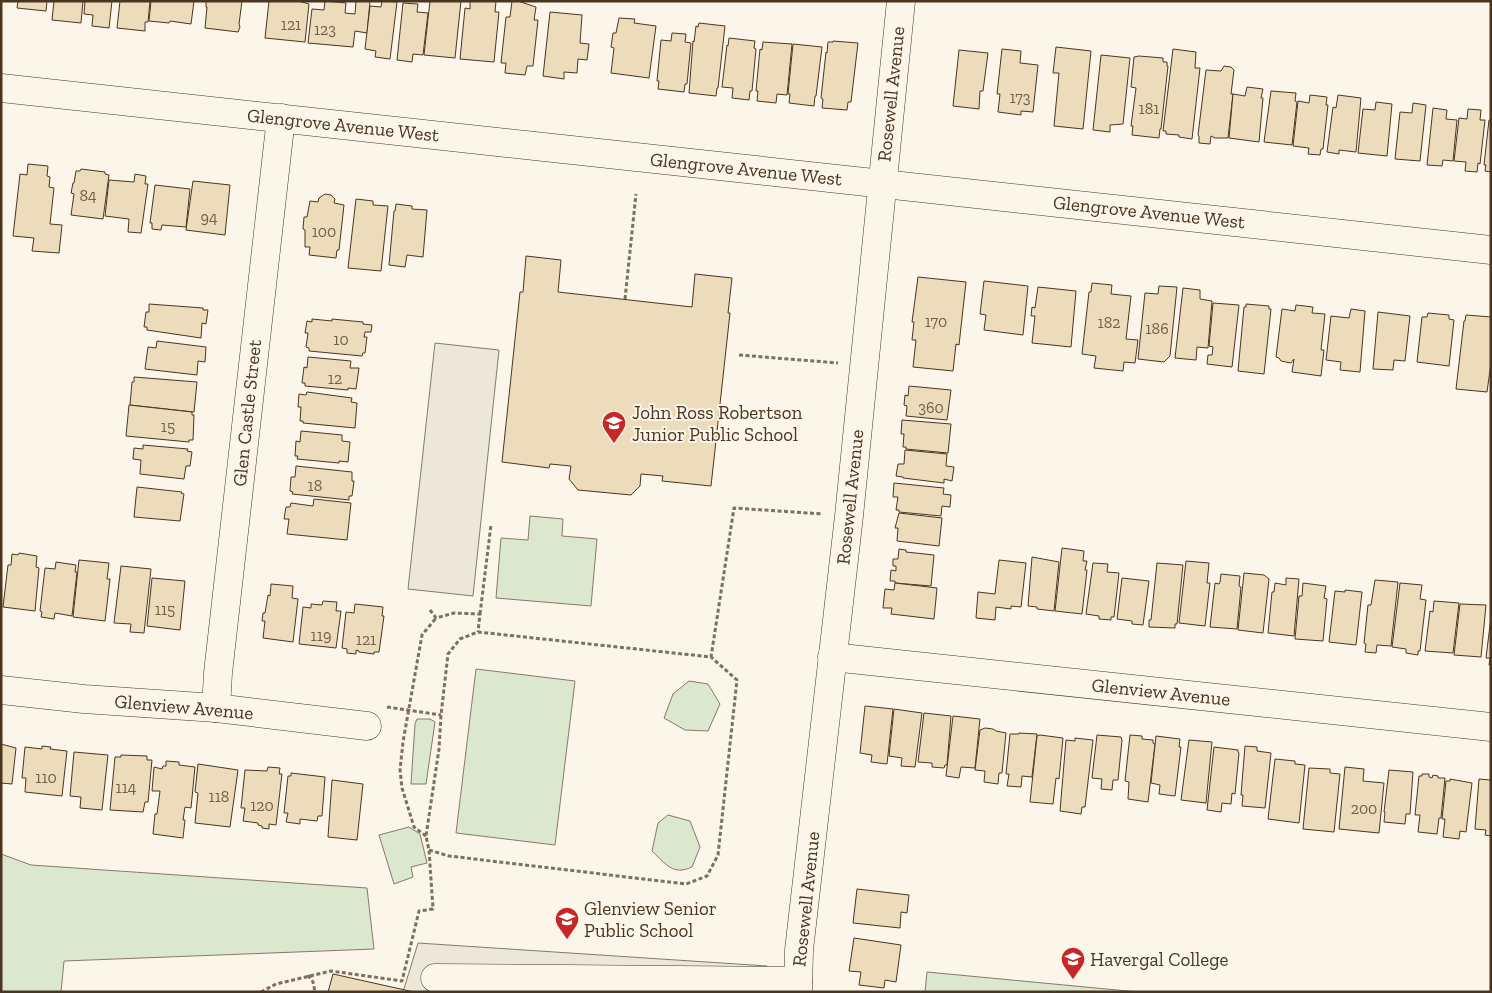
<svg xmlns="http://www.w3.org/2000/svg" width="1492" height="993" font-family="'Zilla Slab',serif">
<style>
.green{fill:#dce7d0;stroke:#887966}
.parking{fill:#ede7d9;stroke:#887966}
.building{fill:#ecdcbc;stroke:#4a3520}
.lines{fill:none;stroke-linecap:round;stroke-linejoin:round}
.minor-casing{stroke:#4a3520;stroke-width:29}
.path{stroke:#7f6f5c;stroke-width:3;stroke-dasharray:4 2.5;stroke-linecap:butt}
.minor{stroke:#fbf6e9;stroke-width:28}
.labels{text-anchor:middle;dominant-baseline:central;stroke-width:4;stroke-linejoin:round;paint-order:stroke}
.number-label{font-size:16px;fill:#725f47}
.street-label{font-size:19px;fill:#4a3520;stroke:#fbf6e9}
.poi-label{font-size:19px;fill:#4a3520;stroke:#fbf6e9;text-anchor:start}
</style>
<rect width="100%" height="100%" fill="#fbf6e9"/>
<!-- green -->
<g class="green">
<polygon points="530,516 563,519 562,536 597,539 591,606 496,598 501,538 528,540"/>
<polygon points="476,669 575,681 555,845 456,833"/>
<polygon points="689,681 708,684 720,704 708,731 685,730 664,718 673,694"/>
<polygon points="417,719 430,719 435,722 426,784 411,784 415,724"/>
<path d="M668,815l22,6 10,26 -8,20c-19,9 -26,-3 -40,-16l6,-28z"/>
<polygon points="409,827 420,834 427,863 411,867 413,877 394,884 379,835"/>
<polygon points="1,854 31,865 367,888 374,949 64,961 61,992 1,992"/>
<polygon points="927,972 1138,992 925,992"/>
</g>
<!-- parking -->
<g class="parking">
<polygon points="435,343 499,350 473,596 408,589"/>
<polygon points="418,943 767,966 765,992 403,992"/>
</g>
<!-- building -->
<g class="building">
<polygon points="18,1 47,1 46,11 17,8"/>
<polygon points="54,1 83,1 81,23 52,20"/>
<polygon points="85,1 112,1 109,28 92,26 93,15 84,14"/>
<polygon points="120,1 150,1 148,22 145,22 145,31 117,28"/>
<polygon points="151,1 194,1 191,24 170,21 169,23 149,21"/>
<polygon points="206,1 242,1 239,24 240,27 238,32 205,28 207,7 206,7"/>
<polygon points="269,1 298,1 309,4 305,42 265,38"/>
<polygon points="325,1 346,3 345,13 355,14 356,1 370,1 367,33 355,31 353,47 308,43 312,9 324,10"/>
<polygon points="382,1 397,2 390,59 375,57 376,51 365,49 370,6 381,7"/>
<polygon points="430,1 461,1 455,58 424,55"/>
<polygon points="470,1 496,1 495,12 499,12 494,62 460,59 465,8 470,9"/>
<polygon points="512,1 518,1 536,7 534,20 538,20 533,66 527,66 525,75 505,73 506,63 501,63 506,17 510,17"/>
<polygon points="403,3 418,4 417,12 428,13 423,55 413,54 412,62 397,60"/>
<polygon points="550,12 582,15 580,43 589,44 587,60 578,59 577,73 564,72 564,79 543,76"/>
<polygon points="619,18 635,19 634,23 656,26 649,78 611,73 614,48 611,47 613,33 616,33"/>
<polygon points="699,23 725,26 718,88 717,88 716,96 689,93 693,41 694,42 696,26 698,27"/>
<polygon points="672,33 686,34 685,42 691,43 687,84 685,84 684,92 658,89 659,81 657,81 661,40 671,41"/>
<polygon points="729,38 755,41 754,48 756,49 752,91 750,91 749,100 732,98 733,88 722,87 727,45 728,46"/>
<polygon points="833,41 858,43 851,102 848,102 847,110 822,108 823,99 821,98 826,52 827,53 828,42 833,42"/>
<polygon points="763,42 792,44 787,95 777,94 776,103 757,101 758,91 756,91 760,49 762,50"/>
<polygon points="793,44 822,47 816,96 815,96 814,106 789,103 790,94 788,94"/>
<polygon points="1056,47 1091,51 1083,129 1054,126 1059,73 1053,73"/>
<polygon points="1002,49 1021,51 1020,63 1038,65 1033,112 1021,111 1021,115 998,112 1000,94 997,94"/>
<polygon points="1173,49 1196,52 1195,68 1200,68 1192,139 1179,137 1179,135 1166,134 1166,131 1163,131"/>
<polygon points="959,50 988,53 983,91 980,91 979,109 953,106"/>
<polygon points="1101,55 1130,58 1123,124 1110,125 1110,132 1093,130"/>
<polygon points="1139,56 1163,58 1163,62 1167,62 1167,66 1168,66 1161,129 1160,129 1159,138 1132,135 1133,126 1131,126 1136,88 1131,87 1134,57"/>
<polygon points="1224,66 1231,67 1234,70 1231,94 1233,94 1228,138 1215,138 1211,136 1210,144 1199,143 1199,136 1198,135 1206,70 1221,71"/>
<polygon points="1247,87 1263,89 1261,98 1263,98 1259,142 1229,138 1233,94 1245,96"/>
<polygon points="1271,91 1296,93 1295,101 1297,102 1292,145 1264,142"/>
<polygon points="1310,95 1327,97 1326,105 1328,105 1323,149 1321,149 1320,155 1308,154 1309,148 1293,146 1298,101 1309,103"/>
<polygon points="1338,95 1361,98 1356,152 1339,150 1339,154 1327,152 1333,107 1336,108"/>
<polygon points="1376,102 1392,104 1387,156 1358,153 1363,109 1375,110"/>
<polygon points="1413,103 1426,105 1420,161 1395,159 1400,112 1412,113"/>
<polygon points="1433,108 1447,110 1446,119 1457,120 1453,161 1443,160 1442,166 1427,165"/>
<polygon points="1468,109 1481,110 1480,120 1485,120 1480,164 1478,163 1477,172 1465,171 1466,162 1454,161 1459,118 1467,119"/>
<polygon points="1489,120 1491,120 1491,172 1485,171 1486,165 1484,165"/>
<polygon points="28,164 48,166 47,176 50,177 49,187 54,188 50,224 62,225 59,253 32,251 34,238 13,236 20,174 27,175"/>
<polygon points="81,169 105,172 105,174 109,175 103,219 71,215 74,194 71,193 73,183 74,183 76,171 80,171"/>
<polygon points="135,174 146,176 145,184 148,184 141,233 128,232 129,219 105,216 109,180 134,182"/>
<polygon points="193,181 230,185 225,235 186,230"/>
<polygon points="155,185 190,189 186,227 162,225 161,230 152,229 152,223 150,223"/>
<polygon points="325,194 331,195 335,199 334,203 344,205 339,250 337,250 336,258 309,255 310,247 305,247 305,230 303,229 304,217 307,217 310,201 318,202 319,198"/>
<polygon points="356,199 373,201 373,205 388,206 381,271 348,268"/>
<polygon points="396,204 412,206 412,209 427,210 423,257 407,255 405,267 389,265 394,211 395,211"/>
<polygon points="526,256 561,260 558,292 692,307 695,274 732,278 728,313 730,313 711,486 662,481 663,476 641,474 640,486 631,495 578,490 569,479 571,466 550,464 549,468 502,462 520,292 523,292"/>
<polygon points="918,277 966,282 959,345 956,344 953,371 913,367 916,340 912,340 914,322 912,322"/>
<polygon points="984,281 1028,286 1023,335 984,330 986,315 980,314"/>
<polygon points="1092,283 1112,285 1111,294 1131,296 1126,339 1138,340 1135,363 1124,362 1123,371 1094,368 1096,356 1082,354 1089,292 1091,292"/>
<polygon points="1159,286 1177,287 1170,356 1164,362 1138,359 1145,293 1158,294"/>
<polygon points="1038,287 1076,291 1071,347 1032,343 1035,316 1031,316 1032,307 1035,308"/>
<polygon points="1183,288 1200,290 1200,299 1212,301 1208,348 1197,347 1196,360 1175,358"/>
<polygon points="1213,303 1239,305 1232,367 1207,364 1208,355 1212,355 1213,347 1209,346"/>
<polygon points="149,304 203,308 203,310 208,310 206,324 202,323 201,338 147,330 147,327 144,327 146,312 149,312"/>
<polygon points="1246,304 1269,306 1269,309 1271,309 1264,374 1238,371 1244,307 1246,307"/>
<polygon points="1296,305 1313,307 1312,313 1325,314 1321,350 1324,350 1321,376 1292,372 1294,359 1291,363 1281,361 1279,358 1276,357 1282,309 1295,311"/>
<polygon points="1351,309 1365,311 1360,372 1340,370 1341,362 1326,360 1331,316 1349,318"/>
<polygon points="1378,312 1410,316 1405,361 1394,360 1393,370 1373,369"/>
<polygon points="1428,313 1449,315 1449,319 1454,320 1449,366 1417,362 1422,317 1427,317"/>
<polygon points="1466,315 1491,317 1491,363 1487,392 1456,389 1464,321 1465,321"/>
<polygon points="312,319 332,321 332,319 363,322 363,324 372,325 371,332 365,332 364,337 367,337 365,353 363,353 362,356 309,351 309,348 306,347 308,333 305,333 307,321 312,322"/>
<polygon points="157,341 206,347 205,362 198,361 197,375 145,369 148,347 156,348"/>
<polygon points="308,357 351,361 350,368 359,368 356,389 348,388 348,390 305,386 305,383 302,383 304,367 307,368"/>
<polygon points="134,377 197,382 194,412 130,405 132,382 134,382"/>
<polygon points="909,386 951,390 947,420 906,416 907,406 904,405 905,395 908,396"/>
<polygon points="307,392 352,398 351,402 357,403 355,428 303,423 303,421 300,421 301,407 298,407 299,394 306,395"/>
<polygon points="129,405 192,412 192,415 194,415 193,440 189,440 189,442 126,436"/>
<polygon points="902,420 951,424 948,453 906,449 906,447 903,447 904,434 901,434"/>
<polygon points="301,431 342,435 342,441 350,442 348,462 339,461 339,463 297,459 298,456 295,456 296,441 300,442"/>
<polygon points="143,445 188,449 187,451 192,452 190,466 186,466 184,479 140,474 141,460 133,459 134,448 143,449"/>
<polygon points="905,450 947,454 946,466 954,467 952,481 944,479 944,483 903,478 903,477 896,476 898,464 904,464"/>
<polygon points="296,466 352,472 352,481 354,481 352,496 349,496 349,500 292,494 293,492 290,491 291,477 295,477"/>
<polygon points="894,483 944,488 943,494 951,495 950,507 942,506 941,516 899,512 899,510 896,510 898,497 893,497"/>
<polygon points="137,487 182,492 181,493 184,494 180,521 134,517"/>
<polygon points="314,499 351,503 347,540 287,534 289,519 284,519 286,507 290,507 291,503 313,506"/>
<polygon points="899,513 942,518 939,546 897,541 898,528 895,528"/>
<polygon points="1062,548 1084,551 1083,561 1087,561 1085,570 1087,570 1082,614 1055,611"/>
<polygon points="899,549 906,550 906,552 934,555 931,586 895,583 895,581 890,581 891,570 896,571 896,566 893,566 893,559 898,559"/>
<polygon points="19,553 37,556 36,567 39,568 35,611 3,607 8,565 11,565 12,554 18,555"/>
<polygon points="1032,557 1059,562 1054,611 1037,609 1037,607 1028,606"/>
<polygon points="79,560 109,563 107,579 110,579 105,621 73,617"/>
<polygon points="999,560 1026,563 1021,607 1011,606 1011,609 996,607 995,620 976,618 978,592 995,594"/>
<polygon points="1186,561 1209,563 1207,583 1210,583 1205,626 1179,623"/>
<polygon points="56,562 76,565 75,572 77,572 72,616 55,613 54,619 41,617 42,612 40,611 45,568 55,569"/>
<polygon points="1093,563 1108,564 1107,572 1119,573 1114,617 1111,617 1111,620 1099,619 1099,616 1086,614"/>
<polygon points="1157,563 1183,565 1177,624 1175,624 1175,628 1149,627 1149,620 1151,620"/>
<polygon points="121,566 151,569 144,633 130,632 131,624 114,623"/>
<polygon points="1244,573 1264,575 1269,579 1263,633 1238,630"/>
<polygon points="1221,574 1240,576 1239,586 1241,587 1237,629 1210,627 1215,583 1219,584 1220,582"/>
<polygon points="152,578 185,581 180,630 147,626"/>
<polygon points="1122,578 1149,581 1143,625 1132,624 1132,621 1117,619"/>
<polygon points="1286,578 1299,579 1294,636 1268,633 1272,592 1274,592 1275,583 1286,585"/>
<polygon points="1375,580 1398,582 1391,646 1377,645 1376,653 1365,652 1366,644 1364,643 1368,605 1371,605"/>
<polygon points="895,583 937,588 934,619 891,614 892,608 883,608 885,589 894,590"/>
<polygon points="1303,583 1326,586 1324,598 1327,599 1323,641 1295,639 1299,596 1302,596"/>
<polygon points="1400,583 1422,585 1420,599 1426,600 1420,651 1418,651 1418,655 1406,653 1406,649 1392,647"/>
<polygon points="271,584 293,586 292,598 298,599 293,642 263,638 265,621 262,621 263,613 265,613 268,595 270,596"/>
<polygon points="1345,590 1362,592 1356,645 1329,642 1335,591 1345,592"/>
<polygon points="323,601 337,602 336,611 341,611 336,648 299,644 303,607 311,608 311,604 322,605"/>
<polygon points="1434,601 1459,603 1453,653 1425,651 1430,611 1433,612"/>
<polygon points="355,604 383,607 382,616 384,616 379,652 374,652 374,654 359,652 359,651 356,650 356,654 347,653 347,649 342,648 346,612 354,613"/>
<polygon points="1460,604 1486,605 1481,657 1454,655"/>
<polygon points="1491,617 1491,665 1489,665 1490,658 1486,658"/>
<polygon points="865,706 893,709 887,764 871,762 872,755 860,753"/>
<polygon points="894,709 922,713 915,767 901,766 902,758 889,756"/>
<polygon points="924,713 951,716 947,765 945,765 944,768 932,767 932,763 918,762"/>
<polygon points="953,716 980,719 975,768 961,767 959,778 946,776"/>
<polygon points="985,728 993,729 996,731 1006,733 1002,773 999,773 998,784 984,782 985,771 975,770 980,730"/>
<polygon points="1019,733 1037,734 1032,777 1022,776 1021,787 1007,786 1009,774 1006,774 1010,734 1019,734"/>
<polygon points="1040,735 1063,738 1059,779 1056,778 1053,804 1030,802 1037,736"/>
<polygon points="1097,735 1121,737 1122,740 1118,780 1113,780 1112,790 1101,789 1102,779 1092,778"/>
<polygon points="1130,735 1142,736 1142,739 1153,740 1153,743 1155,744 1148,802 1128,799 1129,782 1125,781"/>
<polygon points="1156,736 1180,739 1179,747 1181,747 1175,796 1159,794 1160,785 1151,783"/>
<polygon points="1075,738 1093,740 1085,807 1082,807 1081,814 1060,811 1066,740 1075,741"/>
<polygon points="1189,740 1212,742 1206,803 1181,800"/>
<polygon points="1,744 16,748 12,784 1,783"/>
<polygon points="42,746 51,747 50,749 67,751 62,796 25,792 26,778 22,778 25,747 42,749"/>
<polygon points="1245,746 1257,747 1257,751 1271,753 1265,808 1242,806 1243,795 1241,795"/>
<polygon points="1214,747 1238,750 1238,752 1239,753 1235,794 1232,793 1231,804 1222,803 1221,812 1207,810"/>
<polygon points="74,752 108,755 102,810 80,808 81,797 70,796"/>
<polygon points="121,755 147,756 147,760 152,760 148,802 145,802 143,812 110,810 115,757 121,757"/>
<polygon points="1275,759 1295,761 1295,764 1305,765 1299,823 1268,819"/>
<polygon points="166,761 179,762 179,765 195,767 191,808 185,807 183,820 185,820 183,838 153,834 155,814 157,814 160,791 152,791 154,767 162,769 163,766 166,766"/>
<polygon points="198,764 238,770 230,827 195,823 198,793 195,792"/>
<polygon points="268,767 280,768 279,774 282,774 276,825 269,824 269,829 262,828 262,826 258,825 258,823 243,821 245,808 241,808 245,770 267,771"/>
<polygon points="1345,767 1364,769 1363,781 1384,783 1379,833 1339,829"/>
<polygon points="1309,768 1330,769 1330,773 1340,774 1334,832 1303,829"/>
<polygon points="1389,770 1413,772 1410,814 1406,814 1405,824 1384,822 1385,812 1384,812"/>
<polygon points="291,773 325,777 322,816 318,816 317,821 300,819 300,824 286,822 288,813 284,813 288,776 291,776"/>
<polygon points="1422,774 1429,774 1429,777 1432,778 1433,775 1438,776 1438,778 1445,778 1441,818 1439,818 1437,834 1418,832 1420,815 1415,815 1419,776 1422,776"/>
<polygon points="1450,779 1472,783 1466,832 1460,831 1459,839 1443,837 1445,819 1442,819 1446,781 1450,781"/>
<polygon points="1479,779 1490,780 1491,782 1491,836 1485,835 1486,830 1475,829"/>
<polygon points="332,780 363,784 357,840 328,837"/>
<polygon points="857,889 909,895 907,913 901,912 900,928 853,923"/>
<polygon points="854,938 901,945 896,982 885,980 884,988 859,985 861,972 849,971"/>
<polygon points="333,974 414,992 328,992"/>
</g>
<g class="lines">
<defs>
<g id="minor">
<polyline points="1,88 1491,250"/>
<polyline points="832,657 1491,727"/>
<polyline points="1,690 84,699 216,708 367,726"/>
<polyline points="216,708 218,673 281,118"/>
<polyline points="435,978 798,981"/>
<polyline points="798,992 799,950 849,516 901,1"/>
</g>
</defs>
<!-- minor casing -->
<use href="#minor" class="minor-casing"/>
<!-- path -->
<g class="path">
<polyline points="625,299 636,194"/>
<polyline points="739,355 838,363"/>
<polyline points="430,610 436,618 454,613 480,614 478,632"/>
<polyline points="480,614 491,525"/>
<polyline points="387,707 441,715"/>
<polyline points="426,836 414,827 402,788 400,770 403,742 422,635 436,618"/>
<polyline points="429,850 449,856 686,884 707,876 718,855 737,680 711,657"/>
<polyline points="308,975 313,982 315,992"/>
<polyline points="261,992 276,984 331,971 402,981 419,911 433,909 429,850 426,836 439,749 441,715 448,654 460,639 478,632 711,657 734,508 823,514"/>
</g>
<!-- minor -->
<use href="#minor" class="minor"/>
</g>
<!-- icons -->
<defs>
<symbol id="school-pin" viewBox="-11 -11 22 30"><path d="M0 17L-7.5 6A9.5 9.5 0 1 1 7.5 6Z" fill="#c62828" stroke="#fbf6e9"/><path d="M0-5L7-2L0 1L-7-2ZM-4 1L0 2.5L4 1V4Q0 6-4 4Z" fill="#fff"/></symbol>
</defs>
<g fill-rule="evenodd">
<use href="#school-pin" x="600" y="409" width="28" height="38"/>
<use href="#school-pin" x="553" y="905" width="28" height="38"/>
<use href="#school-pin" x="1059" y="945" width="28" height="38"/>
</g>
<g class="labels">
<!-- number labels -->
<g class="number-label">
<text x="291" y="24">121</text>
<text x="325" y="29">123</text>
<text x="1020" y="97">173</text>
<text x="1149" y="108">181</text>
<text x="88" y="195">84</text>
<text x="209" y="217">94</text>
<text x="324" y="231">100</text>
<text x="936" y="321">170</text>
<text x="1109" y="322">182</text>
<text x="1157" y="328">186</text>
<text x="341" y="339">10</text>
<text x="335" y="378">12</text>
<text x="931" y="407">360</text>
<text x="168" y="426">15</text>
<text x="315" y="485">18</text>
<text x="165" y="609">115</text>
<text x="321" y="635">119</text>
<text x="366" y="639">121</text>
<text x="46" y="777">110</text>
<text x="126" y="787">114</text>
<text x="219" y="796">118</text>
<text x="262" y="805">120</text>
<text x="1364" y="808">200</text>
</g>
<!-- street labels -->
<g class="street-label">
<text transform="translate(891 94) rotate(-84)">Rosewell Avenue</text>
<text transform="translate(343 125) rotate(6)">Glengrove Avenue West</text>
<text transform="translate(746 169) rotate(6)">Glengrove Avenue West</text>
<text transform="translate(1149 212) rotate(6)">Glengrove Avenue West</text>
<text transform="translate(247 413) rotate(-84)">Glen Castle Street</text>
<text transform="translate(850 497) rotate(-84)">Rosewell Avenue</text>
<text transform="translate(1161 692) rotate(6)">Glenview Avenue</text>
<text transform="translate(184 707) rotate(5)">Glenview Avenue</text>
<text transform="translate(806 899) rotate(-84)">Rosewell Avenue</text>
</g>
<!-- poi labels -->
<g class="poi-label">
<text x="632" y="412">John Ross Robertson<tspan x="632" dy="22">Junior Public School</tspan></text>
<text x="584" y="908">Glenview Senior<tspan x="584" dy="22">Public School</tspan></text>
<text x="1090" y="959">Havergal College</text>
</g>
</g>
<!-- border -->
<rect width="1492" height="993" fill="none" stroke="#4a3520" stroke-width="5"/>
</svg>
